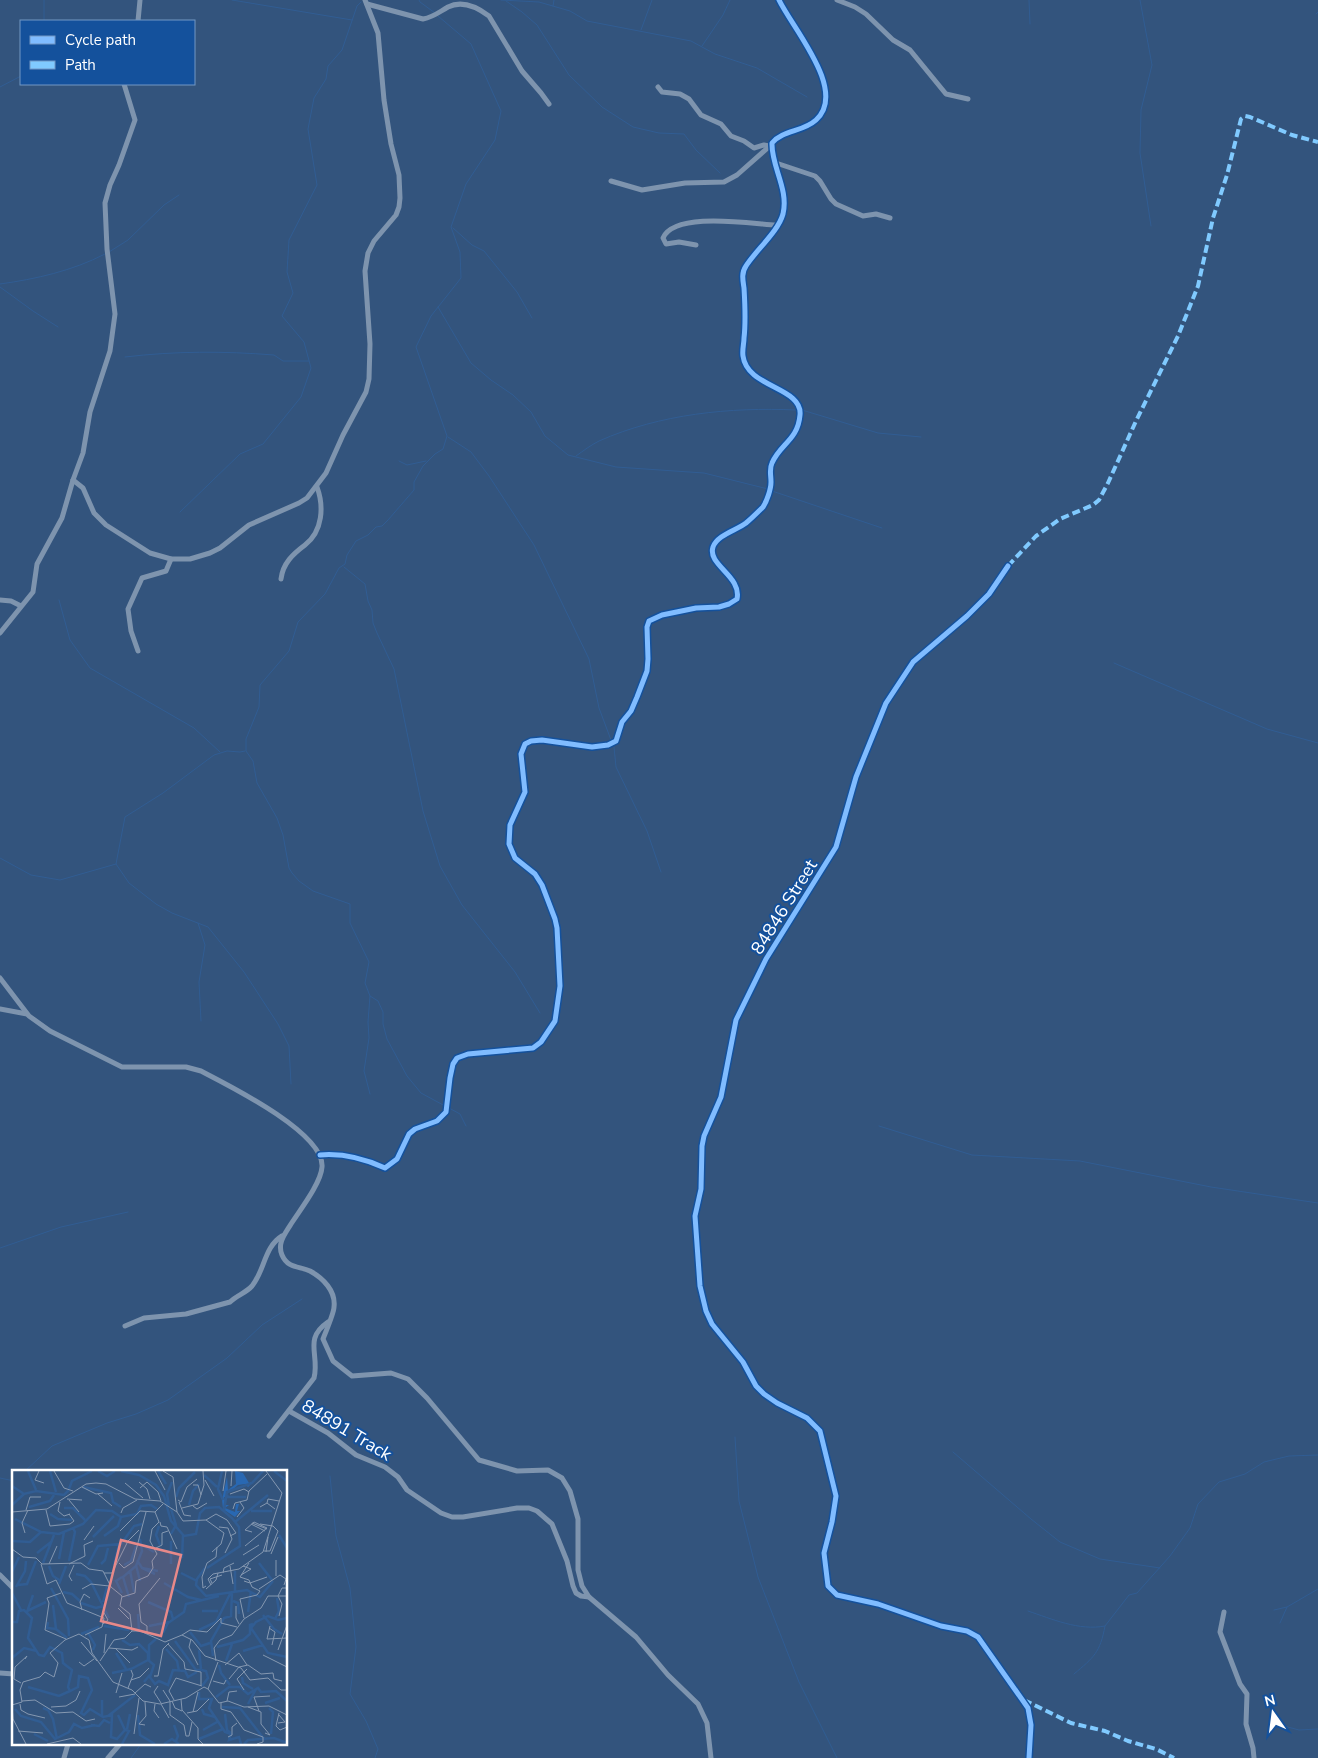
<svg xmlns="http://www.w3.org/2000/svg" width="1318" height="1758" font-family="'Nunito Sans',sans-serif">
<style>
.lines{fill:none;stroke-linecap:round;stroke-linejoin:round}
.stream{stroke:#315d93;stroke-width:1}
.minor{stroke:#7e94ae;stroke-width:5}
.quiet{stroke:#80caff;stroke-width:4;stroke-dasharray:8 4;stroke-linecap:butt}
.cycleway-casing{stroke:#14519c;stroke-width:8}
.cycleway{stroke:#80bcff;stroke-width:5}
.labels{text-anchor:middle;dominant-baseline:central;stroke-width:4;stroke-linejoin:round;paint-order:stroke}
.street-label{font-size:18px;fill:#fff;stroke:#14519c}
.inset-river{fill:none;stroke:#315d93;stroke-width:2.5}
.inset-road{fill:none;stroke:#8598b1;stroke-width:1}
.view{fill:#e88989;fill-opacity:0.15;stroke:#e88989;stroke-width:2.5}
.inset-edge{fill:none;stroke:#fff;stroke-width:2.5}
</style>
<rect width="100%" height="100%" fill="#33547d"/>
<g class="lines">
<!-- stream -->
<g class="stream">
<polyline points="232,0 352,20"/>
<polyline points="419,0 420,2 435,13"/>
<polyline points="501,0 539,2 570,11 587,21 691,41 715,54 757,68 807,97"/>
<polyline points="1029,0 1030,24"/>
<polyline points="1140,0 1152,65 1141,110 1140,153 1151,226"/>
<polyline points="506,1 522,12 537,25 569,75 602,107 633,127 659,133 684,134 696,150 720,173"/>
<polyline points="553,6 554,0"/>
<polyline points="1316,14 1318,12"/>
<polyline points="438,16 471,44 501,111 495,140 466,184 451,227 460,252 461,278 431,316 416,347 447,436 443,449 435,454 423,466 414,482 414,490 388,520 382,526 376,527 368,535 356,541 347,555 345,564 339,568 325,594 298,622 289,651 260,685 259,707 246,739 246,751 253,761 257,783 277,818 283,835 289,868 292,873 299,881 313,891 350,904 350,923 369,962 365,983 370,996 378,1001 383,1012 383,1024 387,1039 407,1076 421,1093 445,1106"/>
<polyline points="44,21 44,0"/>
<polyline points="641,30 652,0"/>
<polyline points="702,46 723,15 730,0"/>
<polyline points="0,87 21,76"/>
<polyline points="453,228 472,245 484,251 517,292 532,318"/>
<polyline points="109,252 128,240 164,205 179,195"/>
<path d="M0,284c36,-5 72,-13 105,-30"/>
<polyline points="0,287 33,311 58,327"/>
<polyline points="438,307 471,363 491,380 513,395 531,412 545,436 568,455 616,467 704,473 768,489"/>
<path d="M125,357c50,-6 99,-6 149,-2l9,6h26"/>
<polyline points="802,410 878,433 921,437"/>
<polyline points="448,437 471,452 489,476 534,545 589,659 599,708 611,740"/>
<path d="M576,456c7,-5 15,-11 23,-15 61,-27 131,-34 197,-31"/>
<polyline points="399,461 407,465 426,461"/>
<polyline points="772,491 882,528"/>
<polyline points="180,512 240,454 263,444 301,397 311,368 304,342 282,316 293,293 287,272 289,240 317,185 308,129 314,98 326,79 328,66 342,50 357,6 361,2"/>
<polyline points="344,567 365,584 368,601 372,610 373,623 377,633 394,669 423,811 440,866 462,905 515,972 540,1013"/>
<polyline points="59,600 70,640 90,668 194,728 220,752"/>
<polyline points="1114,663 1267,729 1318,743"/>
<polyline points="614,747 616,767 647,831 661,872"/>
<polyline points="245,751 240,752 227,751 214,755 163,793 125,817 116,864 129,883 156,904 172,913 208,927 244,972 278,1024 289,1046 291,1084"/>
<polyline points="0,858 31,875 60,880 116,864"/>
<polyline points="198,923 205,945 199,982 201,1021"/>
<polyline points="370,996 368,1022 369,1038 364,1071 370,1094"/>
<polyline points="449,1108 460,1114 466,1126"/>
<polyline points="879,1126 972,1155 1080,1161 1211,1187 1318,1203"/>
<polyline points="0,1248 61,1227 128,1212"/>
<polyline points="735,1437 739,1501 758,1577 799,1682 837,1758"/>
<polyline points="953,1452 1031,1519 1060,1542 1100,1559 1160,1568"/>
<polyline points="24,1472 52,1446 107,1423 136,1414 168,1400 227,1358 262,1325 302,1299"/>
<polyline points="330,1476 336,1536 350,1588 356,1647 350,1694 366,1721 378,1749 375,1758"/>
<polyline points="0,1478 14,1481"/>
<polyline points="1274,1610 1287,1607 1318,1589"/>
<path d="M1028,1611c24,8 51,20 77,15l24,-31 8,-2 33,-37 20,-28 8,-24 21,-22 26,-8 19,-12 25,-6 29,-1"/>
<polyline points="1280,1623 1287,1607"/>
<path d="M1074,1674c20,-17 26,-21 31,-48"/>
<polyline points="1284,1726 1299,1730 1318,1729"/>
<polyline points="131,1758 141,1744"/>
</g>
<!-- minor -->
<g class="minor">
<polyline points="837,0 855,7 866,14 893,40 910,50 946,94 968,99"/>
<path d="M367,4l56,15c11,-2 16,-7 25,-12 14,-7 29,0 41,9l33,55 19,22 8,11"/>
<polyline points="138,21 140,0"/>
<polyline points="658,87 662,92 680,94 689,99 701,115 721,124 731,136 744,141 754,148 764,145 769,146"/>
<polyline points="776,163 815,176 820,181 831,199 836,204 863,216 876,214 890,218"/>
<polyline points="611,181 642,190 685,183 724,182 737,175 771,145"/>
<path d="M696,245l-17,-3 -13,2 -3,-6c12,-27 89,-14 113,-13"/>
<polyline points="73,480 83,488 94,513 106,525 150,553 171,559 190,559 210,553 220,548 249,525 299,503 307,498 326,473 343,435 366,392 369,379 370,344 365,271 368,253 374,241 396,215 399,207 400,198 399,175 391,144 384,100 378,33 365,0"/>
<polyline points="1008,566 989,594 967,616 913,662 886,703 856,777 836,847 766,959 736,1020 721,1097 704,1136 702,1146 701,1189 695,1216 700,1286 706,1311 712,1324 743,1362 756,1386 764,1394 777,1403 807,1418 820,1431 836,1496 832,1522 824,1553 828,1586 837,1595 878,1604 941,1626 967,1631 978,1637 1028,1708 1031,1725 1029,1758"/>
<path d="M281,579c2,-16 12,-25 24,-34 18,-14 19,-39 12,-58"/>
<polyline points="0,600 11,601 21,606"/>
<polyline points="0,633 33,592 37,564 62,518 73,480 83,453 90,412 110,351 115,314 107,249 105,203 110,185 119,165 135,120 124,84"/>
<polyline points="138,651 131,631 128,609 142,578 166,571 171,559"/>
<path d="M0,978l29,38 21,15 72,36h64l15,4c27,14 124,62 121,96 -1,16 -22,43 -31,57 -6,10 -14,19 -9,31 6,14 18,11 28,16 13,7 26,20 24,36 0,6 -8,24 -11,32l10,22 19,15 39,-3 17,6 19,19 52,62 38,11 31,-1 14,8 8,13 8,28v51l4,16 7,11 47,40 32,38 30,29 9,19 4,35"/>
<polyline points="0,1009 27,1014"/>
<path d="M320,1155c22,-2 45,4 65,13l12,-9 12,-25 6,-5 22,-8 9,-9 4,-34 3,-14 4,-6 11,-4 65,-6 8,-6 14,-21 5,-35 -3,-58 -2,-9 -13,-34 -7,-11 -20,-16 -6,-14 1,-19 15,-33 -4,-38 4,-10 6,-3 11,-1 50,7 16,-2 8,-4 6,-19 9,-11 6,-14 10,-26 1,-12 -1,-32 2,-6 13,-6 34,-7 23,-1 10,-3 8,-5c5,-23 -30,-34 -24,-52 4,-12 24,-17 33,-24 6,-5 12,-11 17,-16 4,-6 8,-18 8,-25 0,-7 -2,-13 1,-19 8,-19 26,-23 28,-48 3,-28 -53,-27 -57,-59 -1,-6 1,-12 1,-18 2,-17 1,-33 0,-50 -1,-7 -3,-15 2,-22 10,-16 32,-34 37,-52 6,-25 -12,-48 -11,-71 11,-13 31,-11 44,-23 32,-29 -23,-91 -37,-120"/>
<path d="M125,1326l19,-8 42,-4 44,-12c7,-7 16,-9 22,-16 13,-16 12,-39 30,-50"/>
<polyline points="289,1411 328,1433 356,1455 385,1467 398,1477 407,1490 441,1513 452,1517 463,1517 517,1508 529,1508 537,1511 552,1524 567,1561 573,1586 576,1593 581,1596 589,1597"/>
<path d="M269,1436l45,-58c6,-23 -11,-39 14,-56"/>
<polyline points="0,1575 14,1589"/>
<polyline points="1224,1612 1220,1632 1240,1684 1247,1694 1246,1724 1253,1748 1254,1758"/>
<polyline points="0,1673 14,1674"/>
<polyline points="64,1758 68,1744"/>
<polyline points="108,1758 120,1744"/>
</g>
<!-- quiet -->
<g class="quiet">
<polyline points="1008,566 1036,536 1060,519 1093,505 1099,500 1108,483 1136,421 1178,336 1198,286 1213,218 1227,175 1241,119 1245,116 1250,117 1292,135 1318,142"/>
<polyline points="1024,1700 1071,1723 1105,1731 1128,1741 1156,1749 1174,1758"/>
</g>
<defs>
<g id="cycleway">
<polyline points="1008,566 989,594 967,616 913,662 886,703 856,777 836,847 766,959 736,1020 721,1097 704,1136 702,1146 701,1189 695,1216 700,1286 706,1311 712,1324 743,1362 756,1386 764,1394 777,1403 807,1418 820,1431 836,1496 832,1522 824,1553 828,1586 837,1595 878,1604 941,1626 967,1631 978,1637 1028,1708 1031,1725 1029,1758"/>
<path d="M320,1155c22,-2 45,4 65,13l12,-9 12,-25 6,-5 22,-8 9,-9 4,-34 3,-14 4,-6 11,-4 65,-6 8,-6 14,-21 5,-35 -3,-58 -2,-9 -13,-34 -7,-11 -20,-16 -6,-14 1,-19 15,-33 -4,-38 4,-10 6,-3 11,-1 50,7 16,-2 8,-4 6,-19 9,-11 6,-14 10,-26 1,-12 -1,-32 2,-6 13,-6 34,-7 23,-1 10,-3 8,-5c5,-23 -30,-34 -24,-52 4,-12 24,-17 33,-24 6,-5 12,-11 17,-16 4,-6 8,-18 8,-25 0,-7 -2,-13 1,-19 8,-19 26,-23 28,-48 3,-28 -53,-27 -57,-59 -1,-6 1,-12 1,-18 2,-17 1,-33 0,-50 -1,-7 -3,-15 2,-22 10,-16 32,-34 37,-52 6,-25 -12,-48 -11,-71 11,-13 31,-11 44,-23 32,-29 -23,-91 -37,-120"/>
</g>
</defs>
<!-- cycleway casing -->
<use href="#cycleway" class="cycleway-casing"/>
<!-- cycleway -->
<use href="#cycleway" class="cycleway"/>
</g>
<g class="labels">
<!-- street labels -->
<g class="street-label">
<text transform="translate(784 907) rotate(-58)">84846 Street</text>
<text transform="translate(347 1430) rotate(31)">84891 Track</text>
</g>
</g>
<!-- overview -->
<g transform="translate(12 1470)">
<rect width="275" height="275" fill="#33547d"/>
<path d="M223,1l8,2 6,10 5,-2 -6,6 -3,-3 -7,1 -12,10 10,3 -12,-1 2,8h3l-4,3 10,4 1,-8h3l-2,7h3l-5,6 -12,-8 -1,-9 5,-23 1,13 8,-6z" fill="#2968b2"/>
<path class="inset-river" d="M16,1l8,19M38,1l6,21M86,1l9,5 8,-5M109,1l18,4 17,10 8,11 7,25 13,15 12,-2 4,-21 5,-5 14,-1 13,11 7,9 1,19 -33,22M146,1l8,13M210,1l-4,18 5,11M262,1l13,10M192,5l13,12M0,16l12,8 12,-3 28,4 5,-5M71,17l28,6 2,9 8,5M57,19l3,-8 20,-10M164,27l3,-9 16,-16M213,27h21M0,35l12,-11M177,35l4,-14 6,-7M157,36l-2,-12 5,-12M17,37l21,-6 4,-6M52,38h9l12,12M212,40l3,-18 25,-9 11,-12M239,41h21M38,44l8,5 14,1M223,52l33,-27M147,56l-3,9 4,10M29,62l18,2 24,-10 13,-14 16,1 9,6 16,-3 4,-8 10,-1 6,4M159,64l5,-9 -5,-16M267,65l8,13M92,66l14,-10 3,-9M81,67l21,-21M0,71l18,1 11,-10 -26,-13M128,74l14,8M25,83l14,-11M170,88l1,-23M47,89l5,-27M125,90l5,8 13,6M57,91l6,-29 -2,-4M31,93l11,-28M247,93l13,17M89,94l4,-4 3,-12M159,94v-23M76,95l10,-19 23,-2 13,-18 8,-2M102,95l5,-21M112,95l7,-4 5,-15M124,95l4,16M37,96l4,10 6,4M130,98l16,3M193,98l-8,11 -1,6 10,11 41,-6 13,7 13,-16M118,100l4,22M223,101v21M0,102l7,-15M169,103l16,8M64,104l9,2 6,6 12,24M152,113l24,14 13,3M47,114l7,-18M6,115l9,-1 9,-23M4,117l9,-16 1,-10M39,118l17,31 1,17M51,122l9,2 8,7M0,123l9,17M110,123l-6,-12 6,-4M117,127l-6,-20 13,-11 6,-15 -2,-12M221,131l5,2 1,11M91,132l4,-15M136,132l23,10 2,7M69,133l15,5 7,-2 6,12M41,135l3,24 11,9M15,141l19,-9M190,141h16M15,142l6,-17M236,142l3,-21M126,144l1,17M251,145l11,14 8,5M275,148l-9,2 -10,-4 -12,6 -5,6 17,25 19,4M263,149l4,-8 -2,-13M0,152h5l2,-11 5,-1 8,8 -4,20 11,17 5,1 6,-9 12,6 1,10 9,7 -4,17 2,4 8,-4 1,-11 9,2 4,12 -11,23 3,2 6,-6 13,8 9,-2 -1,22 6,2 8,-9 4,1 -7,13M36,152l-1,6 9,1M92,156l25,4M137,156l20,-4M187,160l17,-8 15,-30M75,161l8,14 -2,5M178,162l11,14 9,-3M151,163l5,-10 16,-11 2,-8 33,-8M69,164l18,-7M110,170l8,5 9,-1 9,9v7l6,5 -4,12M163,171l21,29h5M205,177l26,-7 7,-6v-9l3,-1M154,179l11,12 2,10M187,180l2,19M231,181l20,-6M104,183l10,16M201,186l-2,-15 13,-23 7,-2 1,-24M0,188l12,-10 13,3M137,190v-15l7,-6M214,191l6,-17M207,195l2,8 9,12M189,200l5,1 2,7 -6,8M100,203l19,-4 17,-9M230,207l1,6 10,6M132,212l5,-6 6,8 4,-3 9,4 5,-15 12,1 3,6 9,-5M16,217l31,9 11,-5M187,222v7h13l-3,9 16,24 6,2 -2,6 10,-3 2,7M204,227l13,-10h11l8,7 10,-6 3,4 15,-1 11,10M253,233l15,-5M236,234l8,-15M210,237l18,1 25,32M31,238l5,2 5,9 4,20M257,238l4,4 -2,22M3,239l6,7 20,6 14,17 14,-7 5,-8 8,4 13,-3M190,239l2,5 11,3M213,244l2,16 4,3M106,245l7,15M126,245l2,20 15,9M96,246l27,-21M90,247v-17M79,255l8,1 5,-6 6,3M162,255l4,11 -2,5M115,259l3,-15M191,260l14,-8M22,264l14,7M187,269l24,-10M152,274l8,-5 7,5M232,274l4,-4 26,-2 13,5"/>
<path class="inset-road" d="M27,1l-4,9 9,3M42,1l10,17 9,3M143,1l10,19M193,10l9,16M127,12l8,7 3,10M113,13l18,15M181,15h5l3,10M219,16l1,-15M70,17l14,7 7,-1M128,18l7,-6 11,10 3,9M211,21l3,-20M86,24l14,12M218,24l14,-5 5,3M55,29l15,1M57,30l10,12M166,30l3,2 6,-15 10,-8M48,32l-2,9 6,5 6,-2M167,32l5,13 7,1M255,33l1,-4 11,2M181,36l4,3 10,-6M248,37l7,-4 8,6M170,38l16,-4 6,-19 -1,-14M221,39l2,-6 12,-3 2,-9 18,-17M14,40l4,-13h11M34,40l4,16 20,-2 4,-3 -5,-7M0,42l35,-3 39,-25 10,-1 10,1 29,15 25,2 17,11 -4,-35 -10,-6M165,42l6,9 23,-1M109,43l2,-5 14,-8M225,47l7,-9 -4,-6M194,50l18,13 -3,11 -9,8M194,50l10,-6 11,6 9,13 -6,3M148,52l1,4 6,1 10,22M240,53l15,6M239,54l14,7M248,54l13,2 5,5 -8,20h-6M207,57l9,1 4,11 -7,14M108,61l20,-20 15,1 8,-8M13,63l-3,-10 6,-13M72,70l10,-14M233,76l22,-18 -13,-6 -9,8 7,2M144,78l6,-3v-12l6,-2M0,79l11,8 13,1 6,6 39,-1 8,6 14,2 8,16 11,9 -2,10 10,8 2,17M254,82l2,-15M259,84l7,-17M231,85l16,-10M264,90v16M107,93l5,5 9,-6 13,-50M29,94l6,20 9,-4 11,23 37,15 -2,9 -17,8M37,94l8,-18M57,94l16,-8 -1,-11 9,-4M218,96l3,18M92,103h8l16,-32 11,-11M211,103l1,-5 10,-5M229,105l10,-6 -8,-3M60,111l-3,-5 5,-11M232,111l6,2 17,-6M200,113l-2,-4 12,-4M199,115l-3,-6 5,-5 26,-5 24,-17 19,-59 -16,-22M194,116l-3,2 -1,-11 5,-14 9,-6 1,-10M70,119l9,-5 18,2M194,119l10,-9 2,-7M247,119l21,-14 6,4 -2,6M49,123l-14,5 2,5 -4,27 21,9M110,127l13,-4 1,-12 12,-5 5,-8 -1,-7 5,-7 -7,-13 2,-12 7,-7 -4,-10M224,136v12l3,6M106,138l11,11M70,140l-2,-8 4,-8 6,4M91,141l5,9 -5,4M267,146l3,-12 -4,-8 4,-8h4M232,148l-4,-19 17,-4 3,-4 -8,-4 -3,-7 -9,-3 9,-14M258,156l-3,13 20,-1M257,158l6,4 -3,13M135,164v-8l-6,-4 -2,-18 21,-26M170,165l8,-5 17,2 14,-14v5l16,4M179,169l-2,8 9,18M69,172l16,19M156,174l16,18 1,7 16,3v13M97,178l23,2 6,-3M103,178l15,15M266,180l9,-25M92,183l2,-19M251,185l24,12M88,191l14,-21 11,-2 7,-7h8l25,11 17,-7 10,5 13,16 36,12 9,12 18,-2 13,12h6M204,191l-2,-13 6,-8 12,-5 12,-16 17,-11 7,-12h19M67,192l5,4 10,-7M213,195l14,-12 8,12M142,206h4l5,-27 6,-6M217,209l10,-12 9,-2 13,9 12,-1 1,6 8,2M119,210l9,-3 9,-9M201,211l11,3 2,-4M9,213l-7,-4 1,-12 12,-11 -2,3M146,216l-4,6 7,11M116,218l5,-13 -2,-5M196,219l11,14 9,-2 16,6 25,-1 18,9M196,219l10,-27M151,220l7,11v14l14,10 2,11h3l3,-14M232,220l-7,-11 10,-10M104,223l6,-20M123,223l10,-9 6,3M107,227l16,-3M169,229l1,11 16,18v11l5,5M162,230l-5,-9 7,-13 26,8M10,231l13,-1 21,13 17,-1 13,9 9,-2M160,231l3,7 7,3M215,231l2,-9 8,-1M133,232l1,14 -7,8 6,1M209,233v6l10,3 13,18 19,7v5l-6,2M8,234l1,6 7,4 17,4M143,234l-1,7 5,7M149,234l8,14M0,235l10,-3 -2,-12 3,-8 17,-5 5,-5 9,5 4,-14 -8,-10 15,-13 14,-6 10,6 3,13 21,29 19,8 11,11 17,3 26,-6 18,-11 4,2M0,235l1,14 13,25M39,237l15,-1 10,-6 4,-9M236,237l13,5v12l9,11 -5,-2M247,241l-5,-14 16,-1M181,242l5,-20M175,243l10,-2 12,-12M267,243l-3,13 4,4 7,-3M266,253l7,-1 -6,-7M6,261l25,2M122,264l5,-36M216,267l4,-2v-8l5,-4M35,274l26,-6 8,6"/>
<path class="view" d="M109,70l60,15 -20,81 -60,-15z"/>
<rect width="275" height="275" class="inset-edge"/>
</g>
<!-- legend -->
<rect x="20" y="20" width="175" height="65" fill="#14519c" stroke="#7297c4"/>
<rect x="30" y="36" width="25" height="8" fill="#80bcff" stroke="#7297c4"/>
<text x="65" y="45" font-size="15" fill="#ffffff">Cycle path</text>
<rect x="30" y="61" width="25" height="8" fill="#80caff" stroke="#7297c4"/>
<text x="65" y="70" font-size="15" fill="#ffffff">Path</text>
<!-- north arrow -->
<g transform="translate(1273 1713) rotate(346)" stroke="#14519c" stroke-width="4" paint-order="stroke">
<path d="M0-4L9 19L0 12L-9 19Z" fill="#ffffff"/>
<text y="-8" font-size="14" font-weight="bold" text-anchor="middle" fill="#ffffff">N</text>
</g>
</svg>
